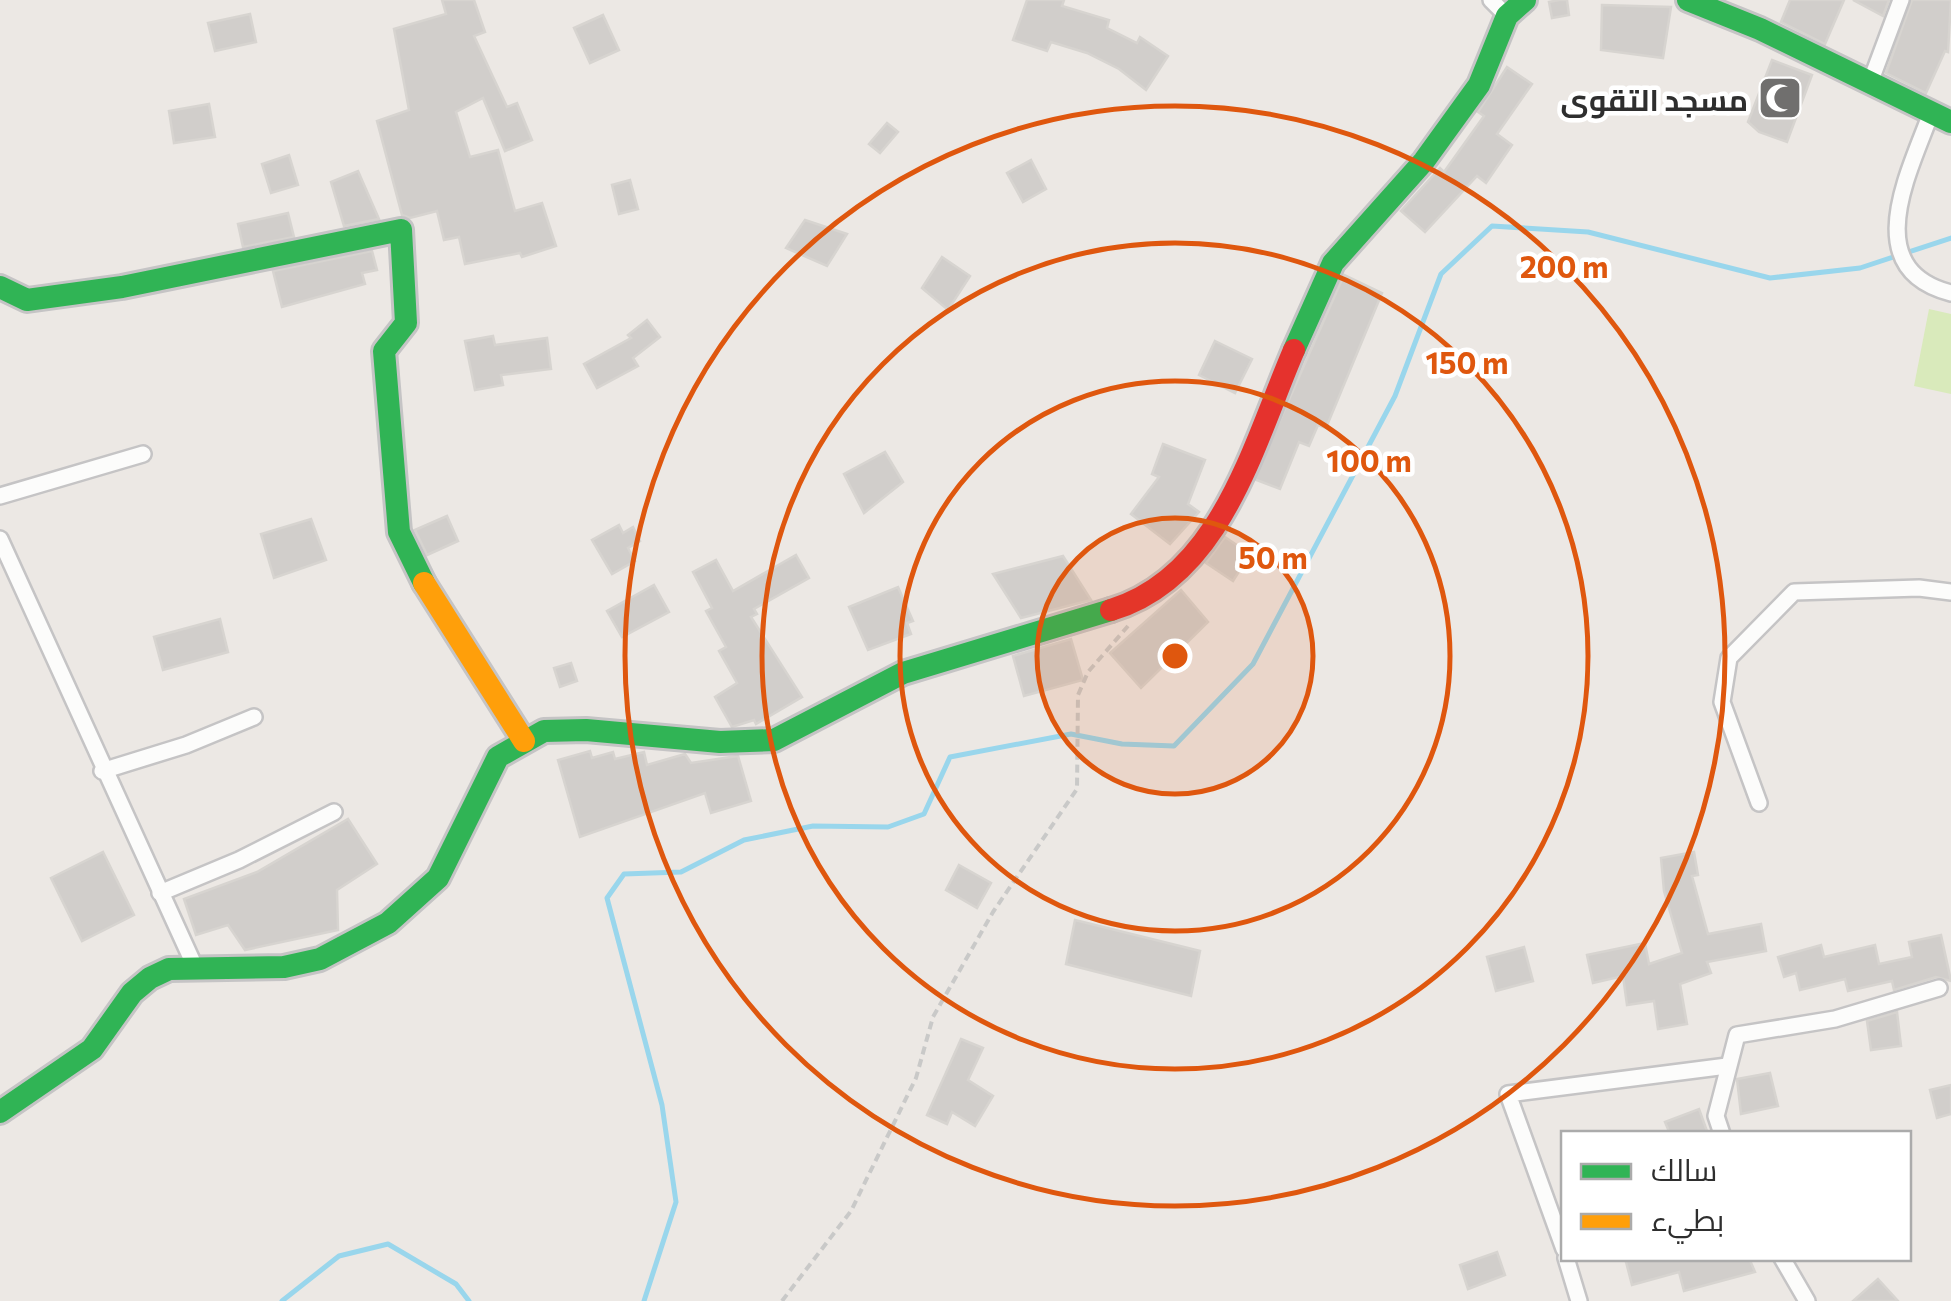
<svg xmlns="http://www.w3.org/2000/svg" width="1951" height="1301" font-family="Commissioner,Cairo,sans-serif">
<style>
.pitch{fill:#d9eabb}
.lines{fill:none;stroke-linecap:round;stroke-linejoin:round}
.stream{stroke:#99d6ec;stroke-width:5}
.building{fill:#d1cecb;stroke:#d7d4d0;stroke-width:2.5}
.street-casing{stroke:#c5c4c5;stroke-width:20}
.fast-casing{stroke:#c5c4c5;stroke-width:28}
.slow-casing{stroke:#c5c4c5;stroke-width:28}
.jam-casing{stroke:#c5c4c5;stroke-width:28}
.path{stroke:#c9c9c8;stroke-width:4;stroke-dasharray:8 5;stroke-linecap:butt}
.street{stroke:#fcfcfb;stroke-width:15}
.fast{stroke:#30b455;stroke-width:22}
.slow{stroke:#ff9f0a;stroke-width:22}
.jam{stroke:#e5322d;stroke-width:22}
.ring{fill:none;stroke:#df570e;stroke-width:5}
.labels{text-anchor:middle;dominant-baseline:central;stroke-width:9;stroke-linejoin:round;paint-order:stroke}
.poi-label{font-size:30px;font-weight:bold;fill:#2e2e2e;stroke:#fff;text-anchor:end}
.centre{fill:#df570e;stroke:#fff;stroke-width:5}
.ring-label{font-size:30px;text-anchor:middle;font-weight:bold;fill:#df570e;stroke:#fff;stroke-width:9;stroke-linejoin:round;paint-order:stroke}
</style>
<rect width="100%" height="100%" fill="#ece8e4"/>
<!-- pitch -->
<polygon class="pitch" points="1929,309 1951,314 1951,394 1914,386"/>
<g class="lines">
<!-- stream -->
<g class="stream">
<polyline points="282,1301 339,1256 388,1244 456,1284 469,1301"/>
<polyline points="644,1301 676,1202 662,1105 607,898 624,874 681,872 744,840 813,826 888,827 924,814 950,757 1071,734 1122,744 1174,746 1253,664 1395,396 1441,274 1492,226 1588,232 1770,278 1860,268 1951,238"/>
</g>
</g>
<!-- building -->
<g class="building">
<polygon points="442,0 474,0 485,32 474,36 507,107 517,103 532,140 505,151 483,98 456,112 470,157 498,150 515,211 542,203 556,246 522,257 520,253 465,264 459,237 444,240 437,211 410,218 402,215 377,121 409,110 394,29 446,14"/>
<polygon points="1027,0 1064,0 1062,6 1109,20 1107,28 1137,43 1140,37 1168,56 1146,90 1119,69 1087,53 1051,42 1047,51 1013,40"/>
<polygon points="1559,0 1567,0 1569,15 1552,18 1549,2"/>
<polygon points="1790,0 1844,0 1825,44 1781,22"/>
<polygon points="1853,0 1889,0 1883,16"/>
<polygon points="1912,0 1951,0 1948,52 1945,51 1926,93 1886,73"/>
<polygon points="1602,5 1671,7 1663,58 1601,50"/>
<polygon points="250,14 256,42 215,51 208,23"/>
<polygon points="603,15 619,50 590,63 574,28"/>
<polygon points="1772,60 1812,75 1787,142 1759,132 1748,122"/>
<polygon points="1507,67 1532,84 1497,134 1512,145 1486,183 1477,176 1425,232 1401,211 1440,168 1444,172 1484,116 1478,112"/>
<polygon points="209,104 215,137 174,143 169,111"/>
<polygon points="887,123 898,132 880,153 869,144"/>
<polygon points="289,155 298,185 271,193 262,164"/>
<polygon points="1031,160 1046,189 1023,202 1007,173"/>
<polygon points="358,171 379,219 344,226 331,182"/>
<polygon points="630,180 638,209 619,214 612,185"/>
<polygon points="288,213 294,237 243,247 238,224"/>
<polygon points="805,220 847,234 827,266 786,248"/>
<polygon points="372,251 377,270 362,273 365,284 282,307 273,271"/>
<polygon points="942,257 970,276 948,310 922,288"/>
<polygon points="1344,275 1382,293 1326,428 1318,425 1309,446 1299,442 1280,489 1254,479"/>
<polygon points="647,320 660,337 633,358 638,366 597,388 584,364 631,338 628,335"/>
<polygon points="493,336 495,345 547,338 551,369 501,375 503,385 475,390 465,341"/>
<polygon points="1215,341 1252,359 1235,393 1199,375"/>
<polygon points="1163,444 1205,460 1188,504 1199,512 1170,544 1131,514 1159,477 1152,474"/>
<polygon points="885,452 903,482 864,513 844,474"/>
<polygon points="447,516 458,541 427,555 415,530"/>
<polygon points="311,519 326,560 274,578 261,534"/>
<polygon points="619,525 623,533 633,527 640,541 628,548 635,561 612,574 592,540"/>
<polygon points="1225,537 1250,554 1233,581 1206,563"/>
<polygon points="796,555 809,578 754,609 757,614 751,617 802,697 756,724 754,720 732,727 715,697 737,683 719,651 726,647 706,611 712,608 693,572 716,560 733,591"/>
<polygon points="1063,556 1091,600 1021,618 993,574"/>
<polygon points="654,585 669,612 622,637 607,611"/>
<polygon points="898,587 913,621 907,623 911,634 868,650 849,607"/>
<polygon points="1181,590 1208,622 1141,688 1110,653"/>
<polygon points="220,619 228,652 163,670 154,637"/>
<polygon points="1071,639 1083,680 1024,696 1013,656"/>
<polygon points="571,663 577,681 560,687 554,668"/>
<polygon points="590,751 592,758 613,752 615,759 644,752 647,765 685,754 691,763 738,756 751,801 711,813 705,793 580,837 558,760"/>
<polygon points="348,819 377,864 337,890 338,930 245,950 228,925 196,935 184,899 257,872"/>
<polygon points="103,852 134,915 82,941 51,878"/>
<polygon points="1694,852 1698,875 1692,876 1708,934 1761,924 1766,951 1707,962 1711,973 1680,984 1687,1024 1658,1029 1654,1001 1627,1005 1623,976 1593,983 1587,955 1645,943 1649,964 1682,953 1664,891 1661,858"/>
<polygon points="959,865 991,883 977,908 946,890"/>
<polygon points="1075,920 1200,951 1191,996 1066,964"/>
<polygon points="1941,935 1951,981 1936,977 1894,990 1892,981 1848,991 1845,979 1800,990 1796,973 1784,977 1778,957 1821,945 1824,957 1875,945 1879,964 1912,957 1909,942"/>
<polygon points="1524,947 1533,981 1496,991 1487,957"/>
<polygon points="1897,1012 1901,1046 1871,1050 1867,1021"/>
<polygon points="961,1039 983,1048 968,1080 993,1096 975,1126 952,1112 947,1124 927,1115"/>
<polygon points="1770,1073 1778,1106 1741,1114 1737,1079"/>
<polygon points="1951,1085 1951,1114 1937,1118 1930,1090"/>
<polygon points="1699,1109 1708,1134 1670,1134 1665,1122"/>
<polygon points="1497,1252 1505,1275 1468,1289 1460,1265"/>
<polygon points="1625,1258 1749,1258 1755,1272 1684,1291 1679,1272 1632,1285"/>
<polygon points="1878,1279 1898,1301 1853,1301"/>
</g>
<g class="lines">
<defs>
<g id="street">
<polyline points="1491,0 1507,16"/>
<polyline points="1870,83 1901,0"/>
<path d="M1931,113c-22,60 -73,156 20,180"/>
<polyline points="0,496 143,454"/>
<polyline points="0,539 196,969"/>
<polyline points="102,771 186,745 254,717"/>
<polyline points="1759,803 1722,702 1729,658 1794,592 1919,588 1951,592"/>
<polyline points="160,893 239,860 334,812"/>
<polyline points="1722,1134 1716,1116 1737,1035 1835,1019 1939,988"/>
<polyline points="1564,1249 1508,1094 1727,1066"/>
<polyline points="1566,1258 1579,1301"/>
<polyline points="1782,1258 1807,1301"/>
</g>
<g id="fast">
<polyline points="1688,0 1760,29 1951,122"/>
<polyline points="0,287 27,300 122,287 401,230 406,323 384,351 399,532 424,583"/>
<polyline points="1294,350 1333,263 1424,161 1479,85 1507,16 1525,0"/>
<polyline points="0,1112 92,1049 132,993 150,978 169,969 284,967 320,959 388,923 438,878 498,757 544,731 586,730 720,742 774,740 903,673 1111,610"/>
</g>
<polyline id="slow" points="424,583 524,741"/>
<path id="jam" d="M1111,610c110,-33 142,-165 183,-260"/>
</defs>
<!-- street casing -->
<use href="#street" class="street-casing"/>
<!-- fast casing -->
<use href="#fast" class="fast-casing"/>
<!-- slow casing -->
<use href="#slow" class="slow-casing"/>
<!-- jam casing -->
<use href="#jam" class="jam-casing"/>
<!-- path -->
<polyline class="path" points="782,1301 851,1211 916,1078 933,1017 993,912 1077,789 1078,695 1088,672 1128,626"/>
<!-- street -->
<use href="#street" class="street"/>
<!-- fast -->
<use href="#fast" class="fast"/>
<!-- slow -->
<use href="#slow" class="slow"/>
<!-- jam -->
<use href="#jam" class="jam"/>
</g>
<!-- distance rings -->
<circle cx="1175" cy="656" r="138" fill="#df570e" fill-opacity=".12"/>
<g class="ring">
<circle cx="1175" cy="656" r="138"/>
<circle cx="1175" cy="656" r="275"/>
<circle cx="1175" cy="656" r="413"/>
<circle cx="1175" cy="656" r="550"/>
</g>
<!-- icons -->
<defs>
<symbol id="mosque-square" viewBox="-11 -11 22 22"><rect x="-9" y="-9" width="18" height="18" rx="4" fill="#706f6e" stroke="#fff"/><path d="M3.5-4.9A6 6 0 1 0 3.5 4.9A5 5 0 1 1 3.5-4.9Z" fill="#fff"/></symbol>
</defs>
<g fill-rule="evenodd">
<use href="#mosque-square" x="1755" y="73" width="50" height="50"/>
</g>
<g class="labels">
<!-- poi labels -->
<g class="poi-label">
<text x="1748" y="98">مسجد التقوى</text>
</g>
</g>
<circle cx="1175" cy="656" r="15" class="centre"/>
<g class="ring-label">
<text x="1564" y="278">200 m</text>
<text x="1467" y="374">150 m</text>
<text x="1369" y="472">100 m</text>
<text x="1273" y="569">50 m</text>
</g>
<!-- legend -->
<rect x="1561" y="1131" width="350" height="130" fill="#ffffff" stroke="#ababab" stroke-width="2.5"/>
<rect x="1581" y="1164" width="50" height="15" fill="#30b455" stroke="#ababab" stroke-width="2.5"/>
<text x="1651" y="1181" font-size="30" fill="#2e2e2e">سالك</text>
<rect x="1581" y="1214" width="50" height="15" fill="#ff9f0a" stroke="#ababab" stroke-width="2.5"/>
<text x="1651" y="1231" font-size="30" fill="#2e2e2e">بطيء</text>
</svg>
